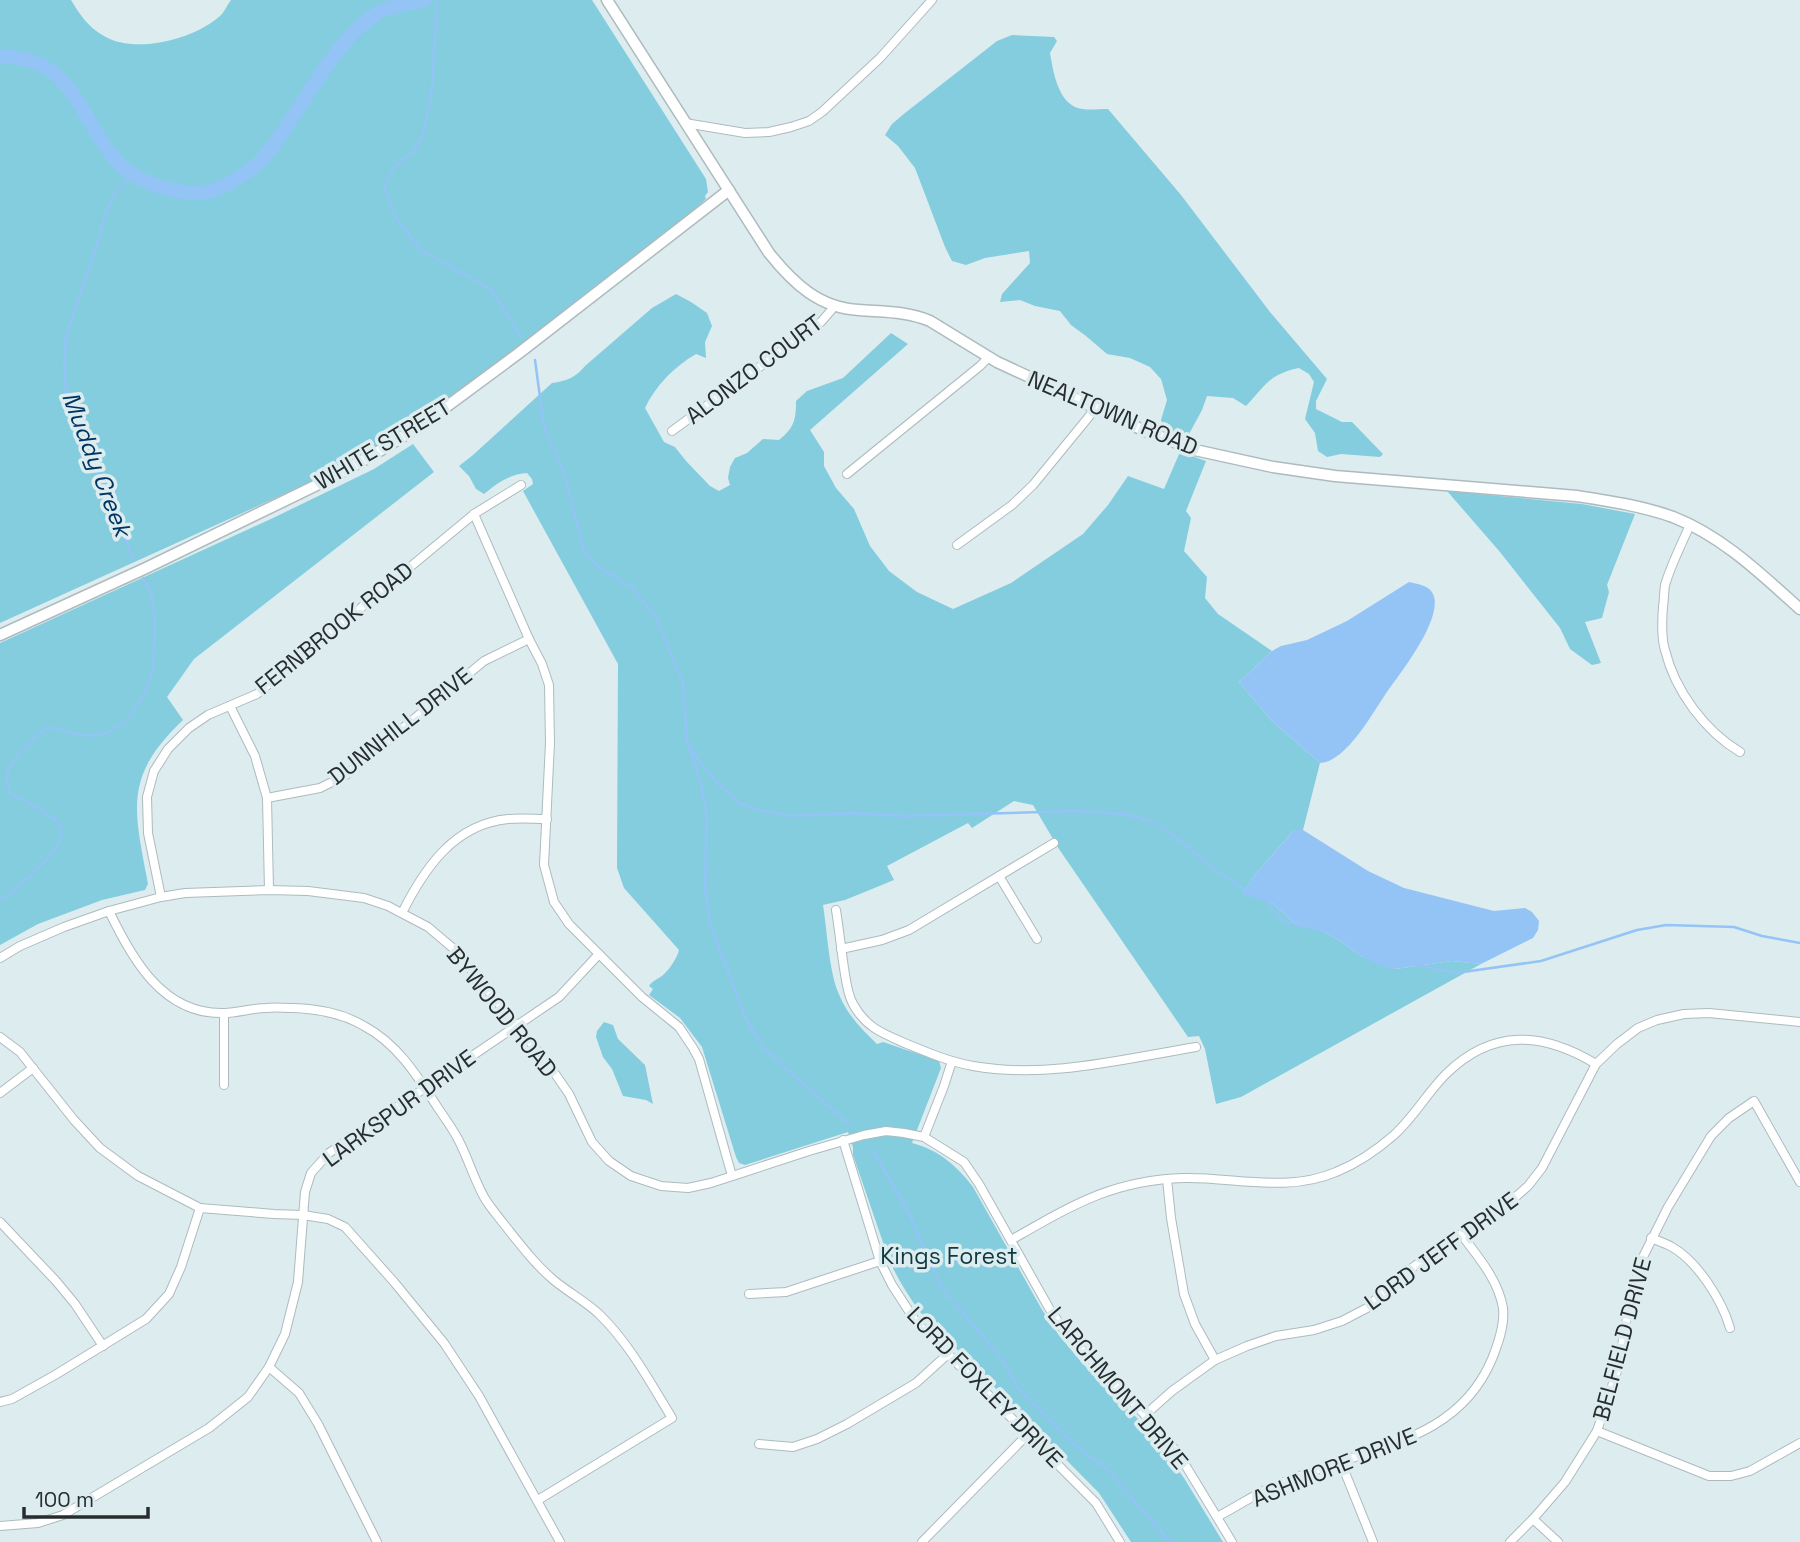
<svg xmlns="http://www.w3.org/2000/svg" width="1800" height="1542" font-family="'Space Grotesk',sans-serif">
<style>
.green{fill:#83cddf}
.water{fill:#94c3f6}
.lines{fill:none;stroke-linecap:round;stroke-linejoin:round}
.stream{stroke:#94c3f6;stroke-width:2.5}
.river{stroke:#94c3f6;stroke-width:14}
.street-casing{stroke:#adbbbf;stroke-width:10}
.secondary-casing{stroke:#adbbbf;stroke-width:13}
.street{stroke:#fff;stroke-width:8}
.secondary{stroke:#fff;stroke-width:10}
.labels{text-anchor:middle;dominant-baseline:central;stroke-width:7;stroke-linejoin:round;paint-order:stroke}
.street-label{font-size:23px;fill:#272d2e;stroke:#ddecef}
.park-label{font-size:23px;fill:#0f3942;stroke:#ddecef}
.water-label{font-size:24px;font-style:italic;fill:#003563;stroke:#ddecef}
</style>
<rect width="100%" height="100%" fill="#ddecef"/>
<!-- green -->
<g class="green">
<path d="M0,0h71c9,15 17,27 33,36 31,19 93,3 118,-22 3,-4 6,-10 9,-14h361l114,179 2,13 -3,4 1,3 -20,18 -251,194 -71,44 -29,16 -335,152z"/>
<path d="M1012,35l42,2 3,4 -7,12c3,17 7,45 25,54 9,4 23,2 33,2l73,86 89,117 57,67 -11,22v8l26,13h10l31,32 -3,3 -39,-3 -14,3 -9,-6 -3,-18 -10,-14 9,-37 -5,-8 -10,-6c-30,6 -34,18 -53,38l-13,-8 -26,-2 -5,14 -13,24 -10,1 -15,-6 -3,-9 6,-20 -6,-21 -11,-12 -20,-9 -23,-4 -21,-18 -15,-11 -11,-14 -25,-5 -15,-6 -20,2 2,-8 28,-31 -1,-12 -44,7 -19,7 -14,-4 -7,-14 -30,-79 -17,-22 -13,-11 7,-11 13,-11 92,-72z"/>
<path d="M676,294l15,8 16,11 5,13 -7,16 1,16 -10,-4c-22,13 -40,31 -51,54l19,34 11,5 11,14 24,25 9,5 11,-6 -2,-7 2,-11 5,-9 12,-5 16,-14 16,1c15,-12 17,-20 17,-39l11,-10 36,-13 48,-45 17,11 -98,86 14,22v14l12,22 18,21 16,37 19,25 28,21 36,17 58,-26 72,-49 25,-29 20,-29 36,13 16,-37 26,9 -20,50 5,7 -7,33 23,26 -2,21 13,16 54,37 -33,31 33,39 48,42 -17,67 -10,1 -39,45 -11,17 29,10 21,19 28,8 21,12 19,14 34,13 57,-8 29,3 -240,133 -25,7 -11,-55 -6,-13 -11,1 -129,-188 -26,-44 -19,-4 -42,27 -4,-5 -81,43 7,14 -49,20 -22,5c4,25 6,65 15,87 8,21 23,37 39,52l6,-2 56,19 2,7 -29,75c27,7 45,23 61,44l68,121 17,26 24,29 62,62 15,18 25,35 39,64h-92l-32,-49 -180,-182c-12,-18 -23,-34 -31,-54l-35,-102v-8l-5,-15 -103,33 -6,-2 -3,-6 -34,-110 -22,-29 -31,-23 4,-6 -4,-3c4,-6 8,-6 14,-11 7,-6 14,-17 16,-25l-55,-62 -7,-20 1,-204 -95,-173 10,-7 -1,-5 -5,-6c-17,1 -30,10 -43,21l-8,-5 -7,-13 -10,-10 14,-11 79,-72c15,-2 24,-6 33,-17l67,-58z"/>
<path d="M413,444l21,28 -240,187 -27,38 16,23c-60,57 -49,89 -35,164l-3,6 -43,10 -64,24 -38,21v-302l273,-125 101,-49z"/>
<polygon points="1447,491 1582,504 1635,514 1607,585 1609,592 1602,618 1585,622 1601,663 1592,665 1570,649 1560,628 1500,552"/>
<polygon points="604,1022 613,1025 618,1039 645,1065 653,1104 646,1100 623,1096 612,1069 603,1057 596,1037 597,1031"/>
</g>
<!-- water -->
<g class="water">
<path d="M1409,582c8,2 20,3 24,12 11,23 -31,77 -44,95 -15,21 -42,73 -69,74l-48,-42 -33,-39 33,-31 9,-5 26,-6 40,-19z"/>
<polygon points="1294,830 1303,830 1368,871 1404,888 1494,911 1525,908 1532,912 1539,921 1538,930 1533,938 1481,964 1452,961 1395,969 1384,967 1361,956 1342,942 1321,930 1293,922 1272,903 1242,894 1254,876"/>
</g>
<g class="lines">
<!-- stream -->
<g class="stream">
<polyline points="437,0 432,89 423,136 414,150 396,166 388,178 384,188 396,218 422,251 491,289 521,337"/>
<polyline points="535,360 544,427 563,469 585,554 601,569 632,587 657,619 683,684 687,741"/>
<polyline points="133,559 79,425 66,390 64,362 66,335 95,251 104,219 113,196 134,174"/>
<polyline points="687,741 699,761 716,782 739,803 764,811 791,816 853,813 904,816 1078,811 1125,814 1147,820 1167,830 1217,871 1245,890"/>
<polyline points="689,747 701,785 707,815 705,888 710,923 745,1017 764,1049 849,1124"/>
<polyline points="1264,899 1284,922 1320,930"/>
<path d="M0,900c16,-11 70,-52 60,-74 -5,-12 -38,-25 -50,-33 -3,-7 -5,-14 -2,-21 4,-12 31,-44 44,-44 5,-1 11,2 15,4 12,3 26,6 37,2 21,-8 39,-32 45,-52 7,-19 7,-65 3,-85 -1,-7 -6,-13 -9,-19"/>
<polyline points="1416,965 1456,973 1541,961 1637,930 1666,925 1734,927 1762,936 1800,943"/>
<polyline points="873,1151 908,1211 941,1287 1003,1360 1017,1387 1077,1447 1107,1469 1147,1516 1171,1542"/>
</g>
<!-- river -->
<path class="river" d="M0,57c72,-2 77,57 115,102 18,22 53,33 81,34 12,1 24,-5 35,-11 11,-6 25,-15 33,-25 36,-42 68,-117 115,-145 13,-7 32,-9 46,-12"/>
<defs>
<g id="street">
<polyline points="685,123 745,133 769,132 791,127 809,121 822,112 880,58 932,0"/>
<polyline points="672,431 821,322 834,307"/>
<polyline points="847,474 980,366 988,358"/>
<polyline points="474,514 529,639 542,664 549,685 550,743 544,865 554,902 569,924 642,997 679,1027 693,1048 699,1059 732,1176"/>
<path d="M1690,525c-9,20 -19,40 -25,60 -1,7 -1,15 -2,22 -1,13 -2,30 2,43 10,41 40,81 75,102"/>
<polyline points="957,545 1012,505 1033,485 1096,408"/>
<polyline points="230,706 255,756 267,798 269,890"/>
<polyline points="267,798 320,788 346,775 484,661 529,639"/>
<polyline points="999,876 1037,939"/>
<polyline points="161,897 148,833 147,797 154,771 168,749 189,728 208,715 257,694 474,514 521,485"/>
<path d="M836,910c3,19 5,38 8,58 2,12 3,25 9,36 13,24 31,30 54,40 22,9 43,18 66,22 74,13 150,-7 223,-19"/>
<path d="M109,911c23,48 54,104 115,102 14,0 28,-5 42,-5 9,-1 18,0 27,0 26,1 49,5 71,18 34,18 54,51 74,82 7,10 14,20 20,31 10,19 16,40 26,58 5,9 13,18 19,26 16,20 33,43 53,59 14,11 30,20 43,32 30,29 51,68 73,104l-134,82"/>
<path d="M402,913c22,-44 52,-89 106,-94 13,-1 26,0 39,0"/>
<polyline points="841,949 882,940 909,930 1054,843"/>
<polyline points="0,958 20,946 64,927 109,911 161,897 185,893 269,890 308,891 364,898 388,906 428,927 454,949 549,1065 569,1094 592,1142 609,1161 631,1176 661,1186 688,1188 711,1183 809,1151 864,1135 886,1131 904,1133 924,1137 964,1162 979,1184 1049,1308 1064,1330 1083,1351 1145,1415 1178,1453 1232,1542"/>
<polyline points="0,1037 20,1052 74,1120 100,1148 138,1176 200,1208 274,1214 303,1215 328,1219 345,1227 394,1282 444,1343 479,1396 560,1542"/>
<polyline points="224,1085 224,1013"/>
<polyline points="0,1093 33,1068"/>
<polyline points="924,1137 944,1086 952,1061"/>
<polyline points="843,1140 880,1261 892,1285 916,1322 1096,1503 1120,1542"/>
<polyline points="1167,1179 1171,1218 1184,1294 1195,1324 1215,1360"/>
<polyline points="0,1222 56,1281 75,1304 103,1346"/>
<path d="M1651,1238c7,3 14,5 21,9 25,14 50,53 58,81"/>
<path d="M1011,1240c60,-34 101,-60 173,-62 51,-1 103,15 152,-6 20,-8 42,-23 58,-37 20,-18 33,-42 52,-61 47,-46 97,-42 150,-10"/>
<polyline points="749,1294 786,1292 880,1261"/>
<polyline points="269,1367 299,1393 318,1424 377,1542"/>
<polyline points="0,1402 12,1399 55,1375 146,1319 169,1294 181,1267 200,1208"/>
<polyline points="1145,1415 1172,1391 1215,1360 1247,1346 1276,1336 1314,1330 1342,1321 1367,1308 1392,1283 1416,1265 1511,1201 1528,1186 1542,1168 1596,1064 1617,1044 1638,1028 1657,1020 1684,1014 1709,1013 1800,1022"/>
<polyline points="1597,1431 1709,1476 1731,1476 1750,1471 1800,1443"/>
<polyline points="759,1444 793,1447 817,1439 847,1424 916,1383 948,1354"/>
<polyline points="1340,1460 1373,1542"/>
<path d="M1217,1517c19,-10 37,-22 56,-31 12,-5 24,-9 35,-13 70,-27 151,-35 184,-114 6,-15 13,-34 11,-51 -5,-29 -25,-51 -42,-74"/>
<polyline points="1533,1519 1558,1542"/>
<polyline points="0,1526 38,1523 63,1515 209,1428 248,1397 269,1367 285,1334 298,1282 305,1192 311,1173 329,1153 559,997 599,954"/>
<polyline points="922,1542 1028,1434"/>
<polyline points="1510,1542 1533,1519 1565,1482 1597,1431 1618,1368 1629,1306 1642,1259 1668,1207 1711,1136 1729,1118 1754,1101 1800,1182"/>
</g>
<g id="secondary">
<path d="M607,0l162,253c24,30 50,55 90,57 24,2 48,1 71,11l67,41 148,69 50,19 78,17 62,9 242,20c32,5 65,10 96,21 49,19 88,57 127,92"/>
<polyline points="0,635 146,568 323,482 373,455 423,424 519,353 729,190"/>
</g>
</defs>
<!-- street casing -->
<use href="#street" class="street-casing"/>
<!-- secondary casing -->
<use href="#secondary" class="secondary-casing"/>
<!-- street -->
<use href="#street" class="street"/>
<!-- secondary -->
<use href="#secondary" class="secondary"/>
</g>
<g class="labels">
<!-- street labels -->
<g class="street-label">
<text transform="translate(754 369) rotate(-37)">ALONZO COURT</text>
<text transform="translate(1113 413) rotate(23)">NEALTOWN ROAD</text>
<text transform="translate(383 444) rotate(-31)">WHITE STREET</text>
<text transform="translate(334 628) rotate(-39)">FERNBROOK ROAD</text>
<text transform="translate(400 726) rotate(-38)">DUNNHILL DRIVE</text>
<text transform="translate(502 1012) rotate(51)">BYWOOD ROAD</text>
<text transform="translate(399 1108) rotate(-36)">LARKSPUR DRIVE</text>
<text transform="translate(1441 1251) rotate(-36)">LORD JEFF DRIVE</text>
<text transform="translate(1622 1339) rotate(-75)">BELFIELD DRIVE</text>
<text transform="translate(985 1387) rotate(46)">LORD FOXLEY DRIVE</text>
<text transform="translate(1118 1388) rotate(50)">LARCHMONT DRIVE</text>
<text transform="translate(1334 1467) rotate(-22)">ASHMORE DRIVE</text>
</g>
<!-- park labels -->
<g class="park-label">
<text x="949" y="1256">Kings Forest</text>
</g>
<!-- water labels -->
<g class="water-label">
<text transform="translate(97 464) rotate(69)">Muddy Creek</text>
</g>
</g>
<!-- scale -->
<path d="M24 1507v10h124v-10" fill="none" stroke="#272d2e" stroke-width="3.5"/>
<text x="35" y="1507" font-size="21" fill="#272d2e" stroke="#ddecef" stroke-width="5" paint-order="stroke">100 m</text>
</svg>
